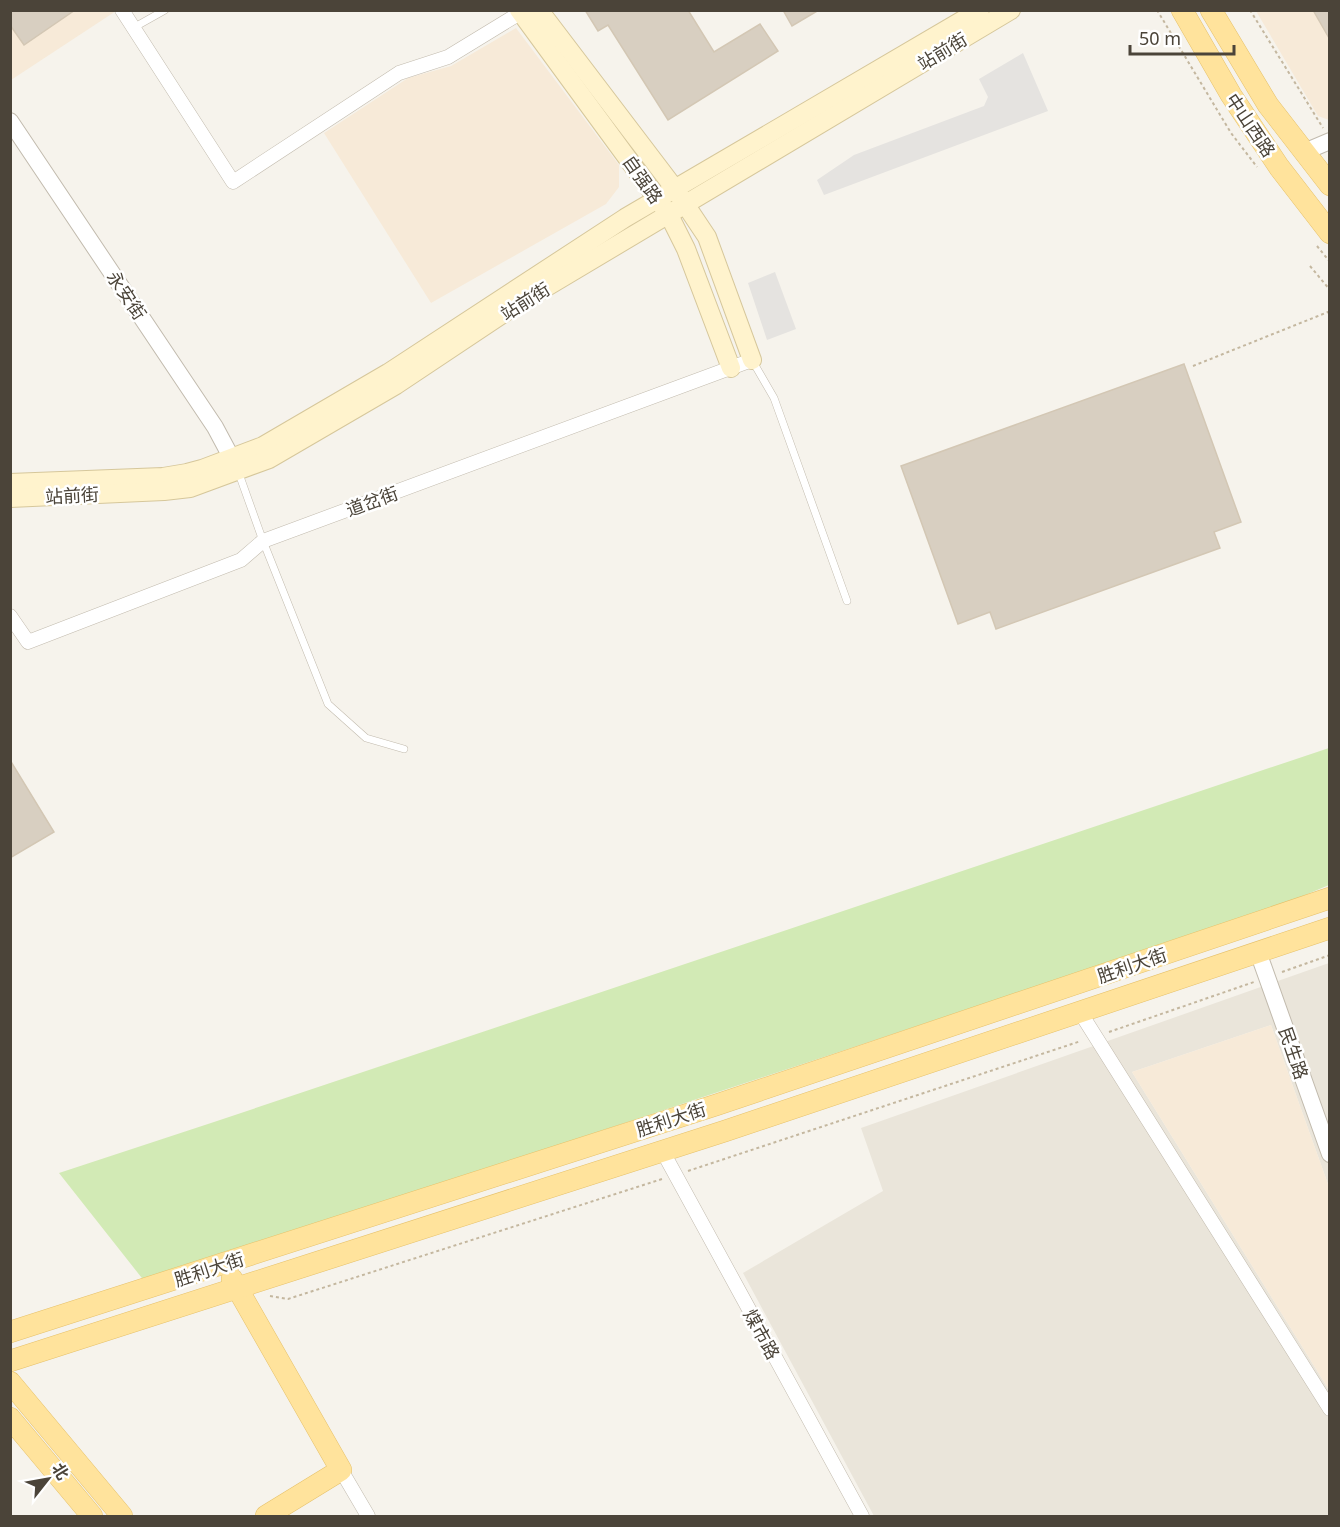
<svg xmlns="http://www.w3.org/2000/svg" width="1340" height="1527" font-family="'Noto Sans','Noto Sans SC',sans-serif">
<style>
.residential{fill:#eae5da}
.commercial{fill:#f7ead8}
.green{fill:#d2eab5}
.parking{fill:#e5e3e0}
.building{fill:#d8cfc1;stroke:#d3c7b4;stroke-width:1.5}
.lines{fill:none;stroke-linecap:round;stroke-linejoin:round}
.service-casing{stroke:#c2bbae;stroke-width:8}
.minor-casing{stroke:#c2bbae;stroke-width:15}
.tertiary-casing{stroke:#c2bbae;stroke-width:18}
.secondary-casing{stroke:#d6c79b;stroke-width:20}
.primary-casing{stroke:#e6c16a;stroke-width:22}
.path{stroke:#c4b79f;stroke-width:2;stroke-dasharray:3 3;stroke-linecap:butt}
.service{stroke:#fff;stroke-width:7}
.minor{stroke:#fff;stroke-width:14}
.tertiary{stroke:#fff;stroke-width:16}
.secondary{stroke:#fff3cd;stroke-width:18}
.primary{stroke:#ffe39c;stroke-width:21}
.labels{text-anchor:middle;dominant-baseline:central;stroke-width:5;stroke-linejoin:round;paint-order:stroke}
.street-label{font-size:18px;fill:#4b4439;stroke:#fff}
</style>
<rect width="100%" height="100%" fill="#f6f3ec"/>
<!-- residential -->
<polygon class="residential" points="1329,963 1329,1187 1271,1025 1132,1072 1329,1390 1329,1516 874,1516 743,1273 883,1191 861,1128"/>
<!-- commercial -->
<g class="commercial">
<polygon points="11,11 116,11 11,80"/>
<polygon points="1256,11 1329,11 1329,120 1318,116"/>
<polygon points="516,28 619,165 619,187 606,204 431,303 324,133 408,78 451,66"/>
<polygon points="1271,1025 1329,1187 1329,1390 1132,1072"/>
</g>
<!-- green -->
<polygon class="green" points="1329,748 1329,885 1279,906 145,1282 59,1173 214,1122"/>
<!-- parking -->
<g class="parking">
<polygon points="1023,53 1048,111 824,195 817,180 854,155 984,106 988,97 979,79"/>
<polygon points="775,272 796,329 767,340 748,283"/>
</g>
<!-- building -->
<g class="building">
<polygon points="10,10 75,10 24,45 10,25"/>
<polygon points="585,10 688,10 714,52 760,24 778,51 668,120 608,25 598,31"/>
<polygon points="783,10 819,10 792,26"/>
<polygon points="1313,10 1329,10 1329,38"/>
<polygon points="1184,364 1241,522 1214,532 1220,548 996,629 990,612 958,624 901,466"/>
<polygon points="10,760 54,832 10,858"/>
</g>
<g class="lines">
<defs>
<g id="service">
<polyline points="133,28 165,10"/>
<polyline points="752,360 774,398 847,601"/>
<polyline points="238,471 263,541 328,704 366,738 404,749"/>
</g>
<g id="minor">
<polyline points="122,10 233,182 399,73 448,57 520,13"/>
<polyline points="10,616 28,642 241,560 263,541 752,360"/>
<polyline points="1080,1012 1330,1409"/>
<polyline points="663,1152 862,1516"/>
<polyline points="341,1470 368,1516"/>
</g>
<g id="tertiary">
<polyline points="10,121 215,427 238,470"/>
<polyline points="1304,152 1330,141"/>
<polyline points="1258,952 1330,1154"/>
</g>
<g id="secondary">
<polyline points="519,10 669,215 686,249 731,368"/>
<polyline points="539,10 675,189 707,237 752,360"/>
<polyline points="10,483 163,477 187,473 202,469 263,446 388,373 625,218 980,10"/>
<polyline points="10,498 164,491 190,488 269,459 396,385 513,307 1011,10"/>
</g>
<g id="primary">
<polyline points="1182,10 1231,95 1279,167 1330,233"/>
<polyline points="1211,10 1268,105 1330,185"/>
<polyline points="232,1279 341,1470 266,1516"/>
<polyline points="10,1332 716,1105 1330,898"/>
<polyline points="10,1361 725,1131 1330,928"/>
<polyline points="10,1382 122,1516"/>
<polyline points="10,1418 92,1516"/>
</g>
</defs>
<!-- service casing -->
<use href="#service" class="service-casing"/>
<!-- minor casing -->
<use href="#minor" class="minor-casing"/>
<!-- tertiary casing -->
<use href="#tertiary" class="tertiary-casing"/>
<!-- secondary casing -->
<use href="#secondary" class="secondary-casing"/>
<!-- primary casing -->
<use href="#primary" class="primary-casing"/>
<!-- path -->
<g class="path">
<polyline points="1157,10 1231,133 1257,167"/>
<polyline points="1250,10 1323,128"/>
<polyline points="1317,246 1330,262"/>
<polyline points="1310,266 1330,290"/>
<polyline points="1193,366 1328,312 1330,313"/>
<polyline points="1282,972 1330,955"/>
<polyline points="1109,1032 1254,982"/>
<polyline points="688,1171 1081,1041"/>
<polyline points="270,1296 288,1299 662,1179"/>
</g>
<!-- service -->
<use href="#service" class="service"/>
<!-- minor -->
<use href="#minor" class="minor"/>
<!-- tertiary -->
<use href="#tertiary" class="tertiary"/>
<!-- secondary -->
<use href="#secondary" class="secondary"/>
<!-- primary -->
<use href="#primary" class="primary"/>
</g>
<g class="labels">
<!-- street labels -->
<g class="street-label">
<text transform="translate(942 51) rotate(-31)">站前街</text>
<text transform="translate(1251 125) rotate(56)">中山西路</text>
<text transform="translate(643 179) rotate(55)">自强路</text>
<text transform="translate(127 295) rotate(56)">永安街</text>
<text transform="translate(525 301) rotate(-32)">站前街</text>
<text transform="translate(72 495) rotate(-3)">站前街</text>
<text transform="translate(372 501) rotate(-20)">道岔街</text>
<text transform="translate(1132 965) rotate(-19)">胜利大街</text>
<text transform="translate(1294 1053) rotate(71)">民生路</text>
<text transform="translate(671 1119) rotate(-18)">胜利大街</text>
<text transform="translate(209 1269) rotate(-18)">胜利大街</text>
<text transform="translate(762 1334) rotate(61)">煤市路</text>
</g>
</g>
<!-- border -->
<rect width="1340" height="1527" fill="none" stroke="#4b4439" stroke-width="24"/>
<!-- north arrow -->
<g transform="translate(48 1479) rotate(59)" stroke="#ffffff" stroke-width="4.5" paint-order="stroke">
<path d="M0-4.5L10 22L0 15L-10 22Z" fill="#4b4439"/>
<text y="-9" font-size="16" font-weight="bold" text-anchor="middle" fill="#4b4439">北</text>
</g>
<!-- scale -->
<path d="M1130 45v9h104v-9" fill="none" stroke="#4b4439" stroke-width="3"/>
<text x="1139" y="45" font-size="18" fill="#4b4439" stroke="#ffffff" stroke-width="4.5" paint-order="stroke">50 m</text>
</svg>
